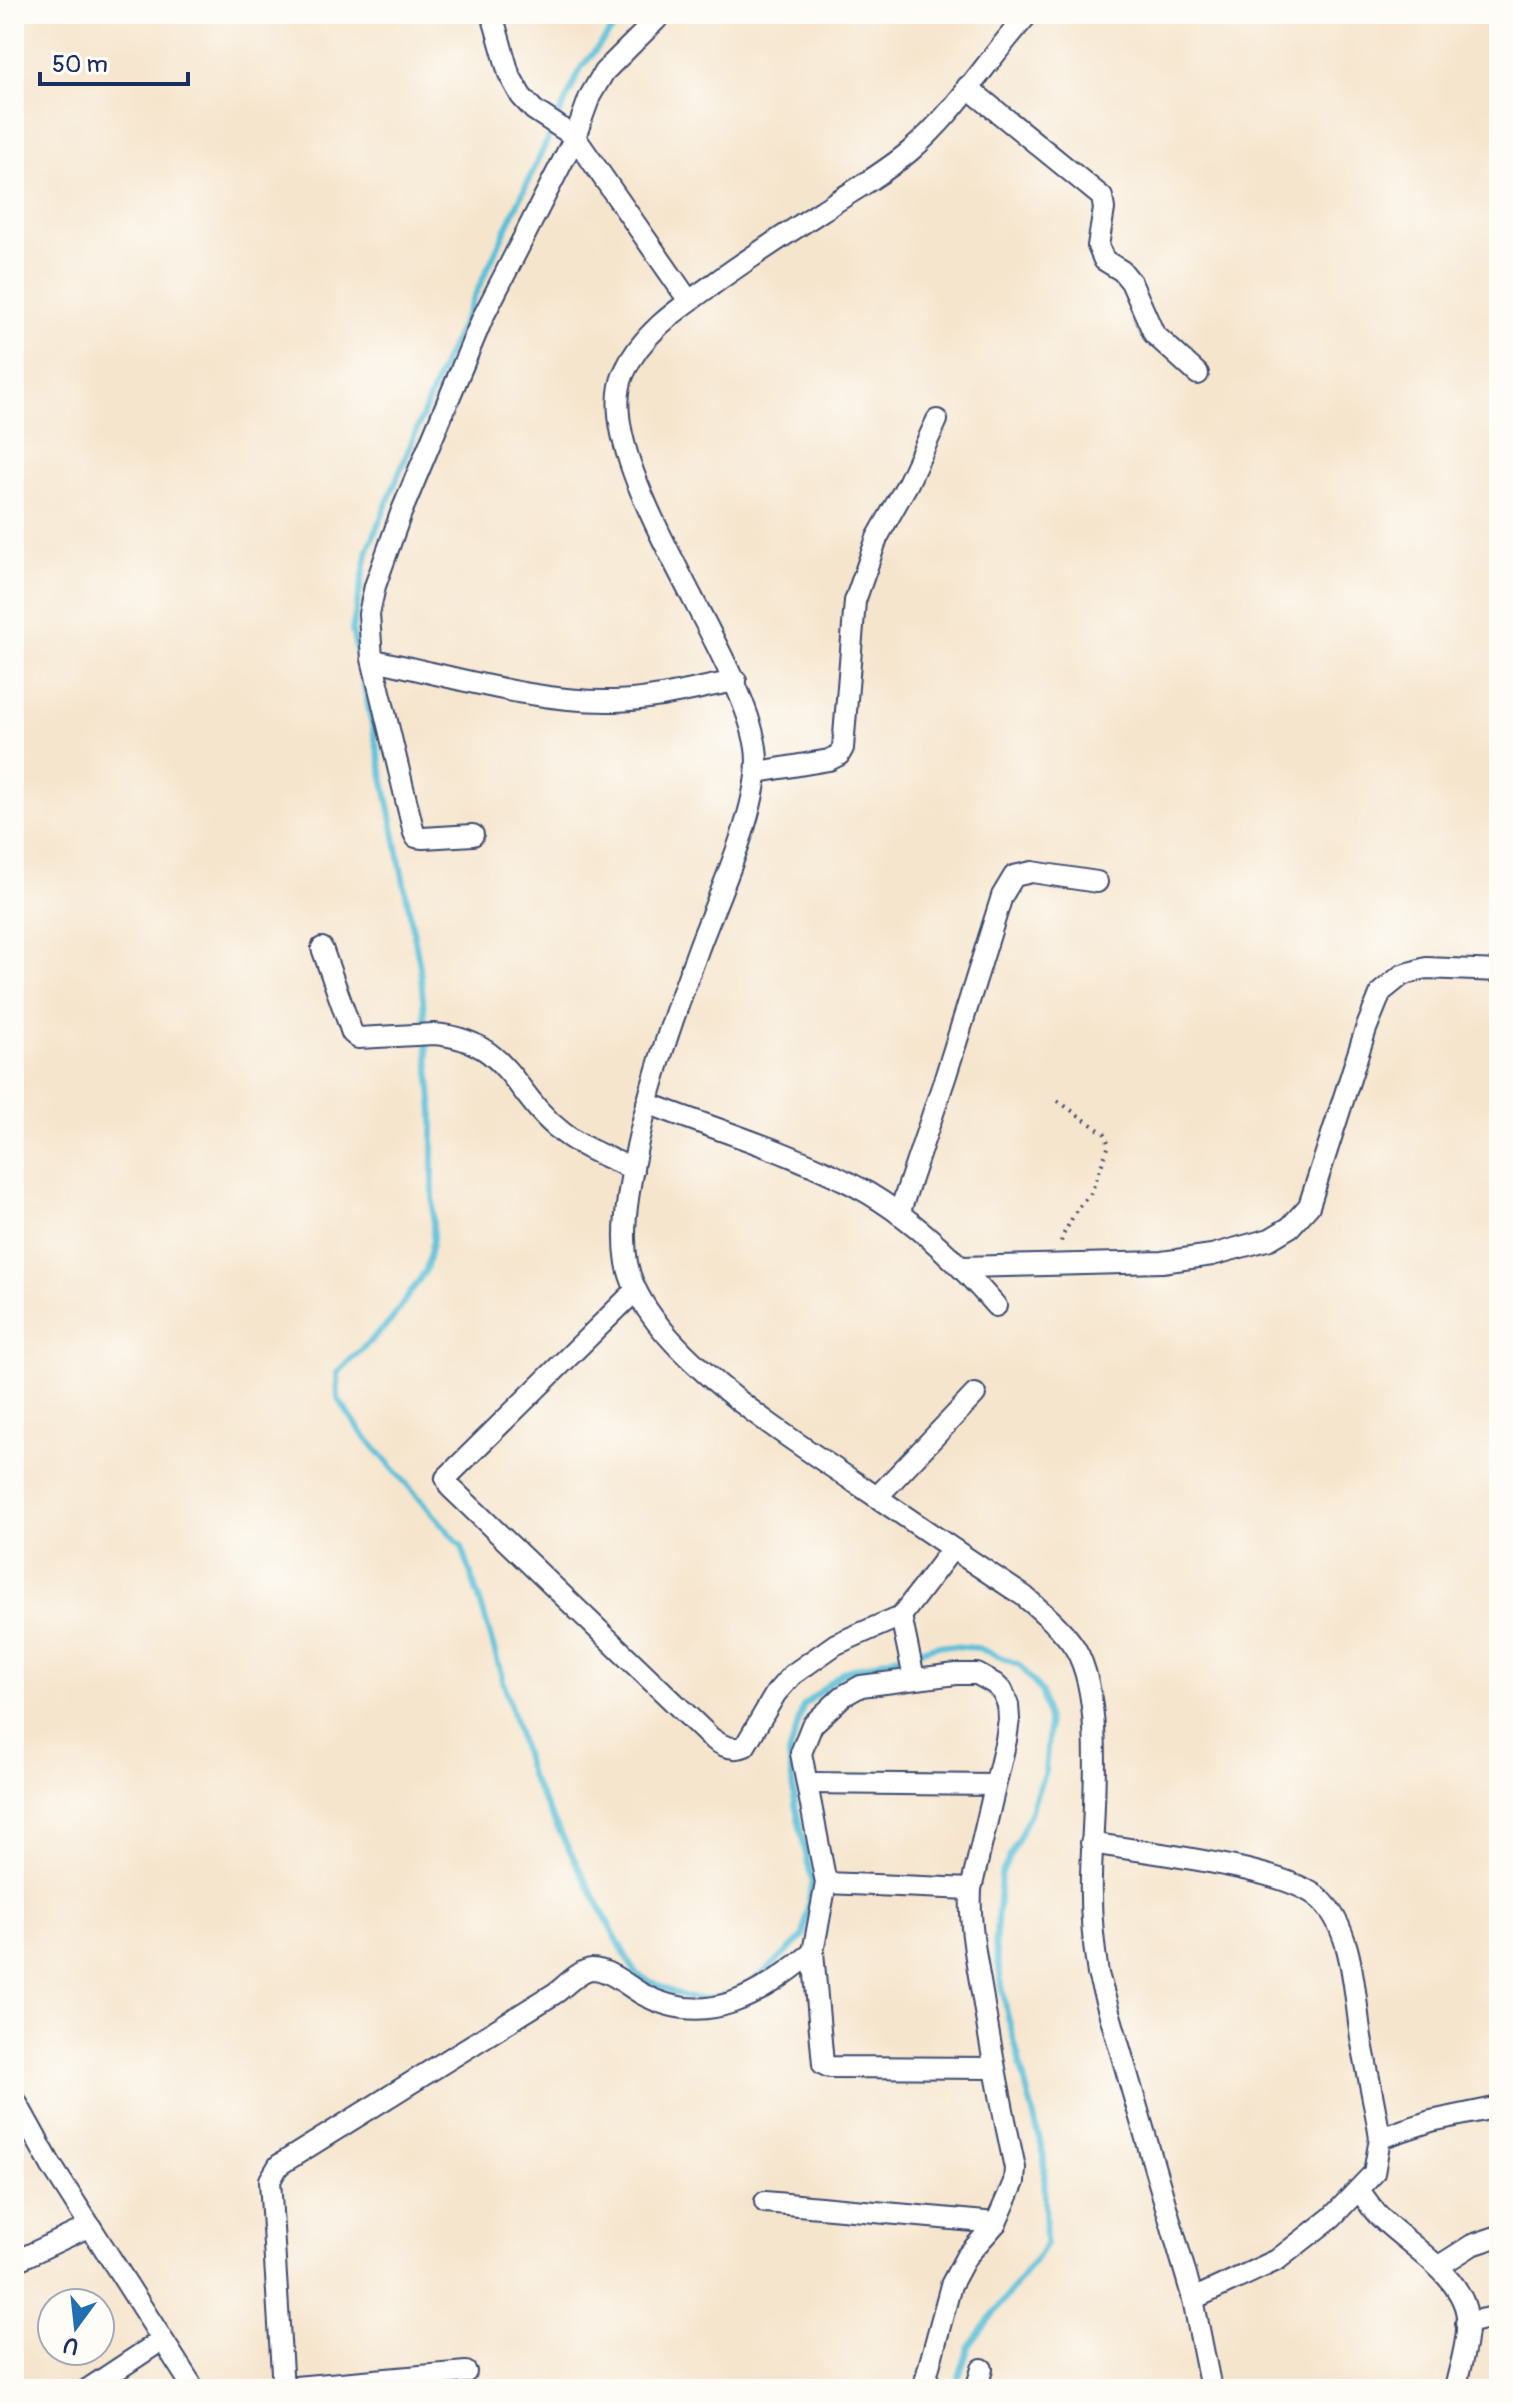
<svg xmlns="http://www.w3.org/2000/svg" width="1513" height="2403" font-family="Pangolin,sans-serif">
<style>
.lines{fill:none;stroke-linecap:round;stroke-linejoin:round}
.stream{stroke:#5abfd8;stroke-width:6}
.minor-casing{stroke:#3c4a6f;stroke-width:24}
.path{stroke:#3c4a6f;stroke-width:4;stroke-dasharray:2 6;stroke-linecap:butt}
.minor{stroke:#fff;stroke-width:20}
</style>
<rect width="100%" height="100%" fill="#fdfcf7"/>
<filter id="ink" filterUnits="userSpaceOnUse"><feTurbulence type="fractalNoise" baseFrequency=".0125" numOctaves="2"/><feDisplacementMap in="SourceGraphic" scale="16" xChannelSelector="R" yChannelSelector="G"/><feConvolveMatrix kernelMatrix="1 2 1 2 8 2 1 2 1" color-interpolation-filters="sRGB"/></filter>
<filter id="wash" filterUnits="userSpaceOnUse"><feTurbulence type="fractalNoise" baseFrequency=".006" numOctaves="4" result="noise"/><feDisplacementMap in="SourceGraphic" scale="32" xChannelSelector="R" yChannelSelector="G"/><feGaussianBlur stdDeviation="1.8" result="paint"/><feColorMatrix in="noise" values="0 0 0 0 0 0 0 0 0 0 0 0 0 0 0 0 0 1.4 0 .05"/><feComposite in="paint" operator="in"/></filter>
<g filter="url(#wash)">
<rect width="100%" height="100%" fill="#f6e5cd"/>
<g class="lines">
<!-- stream -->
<path class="stream" d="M625,14l-44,54 -136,292 -77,190 -16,80 37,175 31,161 13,146v127l-7,31 -36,52 -53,51 1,26 24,34 100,114 22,67 47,164 104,195c18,10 48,27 69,26 41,-3 71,-36 99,-62l9,-56 -17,-77 -6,-49 14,-49 40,-34 96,-27 39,3 42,17 22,28 7,33 -4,45 -17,47 -27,57 -6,71 12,67 37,143 2,89 -77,101 -14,43"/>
</g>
</g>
<g filter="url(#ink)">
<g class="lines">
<defs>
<g id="minor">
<polyline points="492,14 509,74 521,96 534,110 575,137 689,301"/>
<path d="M1028,14c-40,45 -72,98 -119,138 -23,19 -49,35 -75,51 -40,26 -79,51 -118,79 -35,25 -74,50 -92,91 -37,84 117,277 132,375 8,52 -39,150 -58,202 -27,73 -53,146 -66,223 -5,29 -10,61 -5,90 15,84 162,174 229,220 56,38 111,76 168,113 18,16 38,32 51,52 31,51 17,170 16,229 -1,33 2,65 7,97l95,325 18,90"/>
<polyline points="967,87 1102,197 1104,209 1098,246 1104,260 1122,271 1131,282 1154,334 1198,374"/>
<path d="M374,660c78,16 162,43 241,41 40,-1 81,-13 121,-20"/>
<polyline points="758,772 829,760 839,755 843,748 855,601 877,538 908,483 937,420"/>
<polyline points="473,835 423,838 416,837 414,833 372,659 369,614 375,586 401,513 483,317 575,137 590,96 604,72 662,14"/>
<path d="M322,948l30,85 6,5 76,-4c76,6 79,61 128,98 20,16 48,26 71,37"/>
<path d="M647,1103c70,27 157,53 221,90 49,29 91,70 128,113"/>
<polyline points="899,1214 946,1075 1002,896 1014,876 1032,872 1097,882"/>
<polyline points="962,1267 1162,1262 1212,1255 1270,1239 1290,1227 1309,1206 1366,1029 1381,992 1402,975 1426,968 1499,971"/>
<path d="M635,1291l-189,187 4,9 260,250c10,8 22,15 35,9l31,-53 16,-18 44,-31 65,-28 51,-67"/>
<polyline points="877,1497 975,1394"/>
<polyline points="901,1616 914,1678"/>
<polyline points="807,1783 994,1785"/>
<path d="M1091,1843c52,9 194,24 229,56 35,32 34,100 42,144 6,32 13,63 18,95"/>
<polyline points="826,1883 971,1889"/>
<polyline points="14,2098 51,2165 194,2389"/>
<path d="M1359,2191c7,7 12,17 19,24 27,28 84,59 89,101 2,23 -7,50 -12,73"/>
<polyline points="765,2202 996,2223"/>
<polyline points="14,2262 90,2226"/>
<polyline points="1439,2266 1472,2245 1499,2236"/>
<polyline points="1193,2299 1277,2260 1332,2217 1374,2173 1380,2138 1431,2121 1499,2107"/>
<polyline points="1466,2323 1499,2316"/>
<polyline points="284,2388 466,2372"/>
<polyline points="88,2389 162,2340"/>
<path d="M283,2389l-13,-209 9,-15 278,-173c9,-7 23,-22 35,-23 17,0 36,17 50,25 66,36 119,0 171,-42"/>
<path d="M923,2389l28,-104 15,-28 30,-34 18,-41 1,-14c-12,-56 -23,-112 -32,-169 -6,-36 -14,-73 -12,-110l35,-149 3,-21 -1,-14 -5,-13 -8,-8 -18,-10h-21l-95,12 -18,10 -31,29 -11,28 25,130 -13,69 10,112 6,3 165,1"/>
<polyline points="976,2389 982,2369"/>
</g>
</defs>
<!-- minor casing -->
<use href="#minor" class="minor-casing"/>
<!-- path -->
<polyline class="path" points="1058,1101 1105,1134 1109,1145 1091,1193 1077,1209 1062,1237 1060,1247"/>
<!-- minor -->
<use href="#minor" class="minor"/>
</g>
</g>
<!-- margin -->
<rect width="1513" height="2403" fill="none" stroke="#fdfcf7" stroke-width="48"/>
<!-- north arrow -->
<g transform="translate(76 2327) rotate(195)"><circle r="38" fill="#fdfcf7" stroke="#a3aaba" stroke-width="2"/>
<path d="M0-6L14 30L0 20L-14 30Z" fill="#1f6fb2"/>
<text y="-12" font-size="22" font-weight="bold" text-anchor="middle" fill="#1b2f5e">U</text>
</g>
<!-- scale -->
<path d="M40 72v12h148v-12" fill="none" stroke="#1b2f5e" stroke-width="4"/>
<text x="52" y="72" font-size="24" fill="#1b2f5e" stroke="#fdfcf7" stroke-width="6" paint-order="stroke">50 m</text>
</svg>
